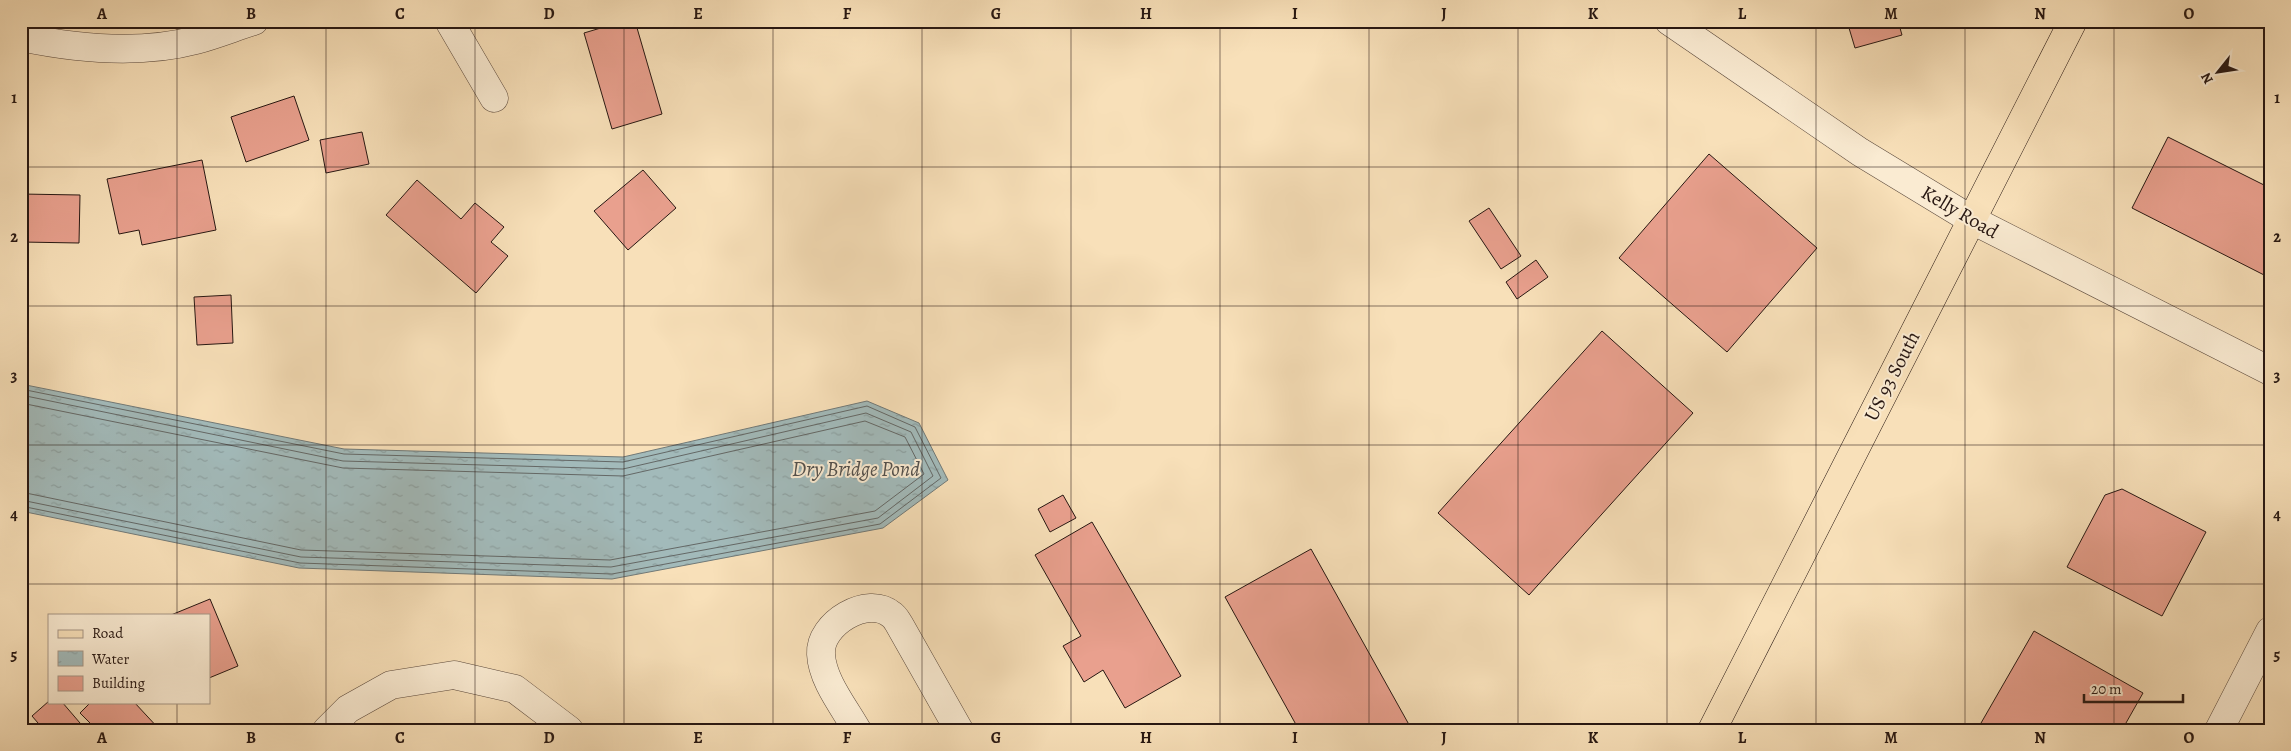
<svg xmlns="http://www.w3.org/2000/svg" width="2291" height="751" font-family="Alegreya,serif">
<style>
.water{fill:url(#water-ripples);stroke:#717977}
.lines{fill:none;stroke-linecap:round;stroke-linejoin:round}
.shore{stroke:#646866;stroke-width:1}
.building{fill:#e9a08e;stroke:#271712}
.minor-casing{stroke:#5b493c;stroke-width:29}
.major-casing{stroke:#271712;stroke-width:29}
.minor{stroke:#faebd2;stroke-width:28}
.major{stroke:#f8e0b9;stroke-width:28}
.grid{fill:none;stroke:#271712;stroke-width:1;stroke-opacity:0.55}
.labels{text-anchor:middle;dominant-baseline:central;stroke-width:4;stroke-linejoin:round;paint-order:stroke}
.street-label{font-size:20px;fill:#271712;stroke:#faebd2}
.water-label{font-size:21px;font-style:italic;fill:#52504d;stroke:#faebd2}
.neatline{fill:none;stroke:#271712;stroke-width:2}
.grid-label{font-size:16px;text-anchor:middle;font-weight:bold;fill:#271712}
</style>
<defs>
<pattern id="water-ripples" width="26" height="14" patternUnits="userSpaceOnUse" patternTransform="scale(1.25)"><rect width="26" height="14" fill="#a2baba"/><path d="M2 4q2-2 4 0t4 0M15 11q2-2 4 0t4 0" fill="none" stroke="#8c9f9f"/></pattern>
</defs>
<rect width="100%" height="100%" fill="#f8e0b9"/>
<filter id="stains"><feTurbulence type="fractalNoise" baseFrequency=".004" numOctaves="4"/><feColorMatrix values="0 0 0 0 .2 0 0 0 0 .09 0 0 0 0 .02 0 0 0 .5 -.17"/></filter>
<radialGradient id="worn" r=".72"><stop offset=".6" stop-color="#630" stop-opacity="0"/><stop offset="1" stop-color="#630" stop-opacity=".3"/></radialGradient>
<!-- water -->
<polygon class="water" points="21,384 344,449 623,457 867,401 919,423 948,480 883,528 612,579 299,568 21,511"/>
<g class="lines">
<!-- shore -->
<g class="shore">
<polyline points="21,389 344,454 623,462 867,406 915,427 941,478 880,524 612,574 300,563 21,506"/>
<polyline points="21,395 343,461 623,469 866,413 911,432 933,476 878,518 611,567 301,557 21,500"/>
<polyline points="21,403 343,468 623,476 865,421 905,437 924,474 875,511 610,560 301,550 21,492"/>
</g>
</g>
<!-- building -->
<g class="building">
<polygon points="624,21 635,21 662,114 612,129 584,33"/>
<polygon points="1872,21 1898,21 1902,35 1855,48 1849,28"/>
<polygon points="294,96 309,140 246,162 231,117"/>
<polygon points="362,132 369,164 326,173 320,140"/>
<polygon points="2168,137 2270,188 2270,278 2132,208"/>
<polygon points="1709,154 1817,248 1727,352 1619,258"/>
<polygon points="202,160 216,230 142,245 139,230 119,234 107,179"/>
<polygon points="643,170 676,208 628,250 594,211"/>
<polygon points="417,180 461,219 475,203 504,227 491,242 508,256 476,293 386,215"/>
<polygon points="21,194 80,195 79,243 21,242"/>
<polygon points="1489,208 1521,256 1501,269 1469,221"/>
<polygon points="1536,260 1548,277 1517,299 1506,282"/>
<polygon points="231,295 233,343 197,345 194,297"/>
<polygon points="1602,331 1693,413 1529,595 1438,513"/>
<polygon points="2122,489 2206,532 2162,616 2067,567 2105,495"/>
<polygon points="1063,495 1076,518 1050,532 1038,509"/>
<polygon points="1092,522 1181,676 1125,708 1103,670 1084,682 1063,646 1081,636 1035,555"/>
<polygon points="1311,549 1412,730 1299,730 1225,597"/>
<polygon points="210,599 238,666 209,678 209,615 171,615"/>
<polygon points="2034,631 2143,693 2122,730 1977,730"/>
<polygon points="49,701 62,702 86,730 44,730 32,716"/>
<polygon points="91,702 134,702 160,730 97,730 80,713"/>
</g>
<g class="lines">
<defs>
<g id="minor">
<polyline points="449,21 494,98"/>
<polyline points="1669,21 1860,152 1972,220 2270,371"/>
<path d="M21,37c57,12 118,18 175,3 19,-5 39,-13 58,-19"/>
<polyline points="327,730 348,709 391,685 454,675 515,689 569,730"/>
<path d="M857,730c-13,-23 -35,-50 -36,-76 -2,-30 47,-60 71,-39 3,2 5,6 7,9l60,106"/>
<polyline points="2219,730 2270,631"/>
</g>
<polyline id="major" points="1712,730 2073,21"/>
</defs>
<!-- minor casing -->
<use href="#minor" class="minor-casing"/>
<!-- major casing -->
<use href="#major" class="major-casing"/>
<!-- minor -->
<use href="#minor" class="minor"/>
<!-- major -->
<use href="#major" class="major"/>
</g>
<!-- grid -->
<path class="grid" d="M177,21v594M326,21v709M475,21v709M624,21v709M773,21v709M922,21v709M1071,21v709M1220,21v709M1369,21v709M1518,21v709M1667,21v709M1816,21v709M1965,21v709M2114,21v709M21,167h2249M21,306h2249M21,445h2249M21,584h2249M177,702v28"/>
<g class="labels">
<!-- street labels -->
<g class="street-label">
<text transform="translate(1960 212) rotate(30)">Kelly Road</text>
<text transform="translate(1892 376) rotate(-63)">US 93 South</text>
</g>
<!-- water labels -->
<g class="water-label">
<text x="856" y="469">Dry Bridge Pond</text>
</g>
</g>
<!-- margin -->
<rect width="2291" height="751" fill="none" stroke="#f8e0b9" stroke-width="55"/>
<!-- legend -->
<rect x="48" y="614" width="162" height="90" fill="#faebd2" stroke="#a69685"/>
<rect x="58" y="630" width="25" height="8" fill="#f8e0b9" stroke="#a69685"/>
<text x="92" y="638" font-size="15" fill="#271712">Road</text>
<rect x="58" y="651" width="25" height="15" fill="url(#water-ripples)" stroke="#a69685"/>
<text x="92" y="664" font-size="15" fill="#271712">Water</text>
<rect x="58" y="676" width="25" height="15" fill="#e9a08e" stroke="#a69685"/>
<text x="92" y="688" font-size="15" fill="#271712">Building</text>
<!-- north arrow -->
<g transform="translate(2218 72) rotate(240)" stroke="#faebd2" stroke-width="4" paint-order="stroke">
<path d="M0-4L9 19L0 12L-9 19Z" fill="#271712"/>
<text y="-8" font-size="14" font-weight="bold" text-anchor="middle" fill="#271712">N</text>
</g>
<!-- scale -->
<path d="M2084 694v8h99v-8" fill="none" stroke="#271712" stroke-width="2.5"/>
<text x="2091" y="694" font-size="15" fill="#271712" stroke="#faebd2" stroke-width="4" paint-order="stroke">20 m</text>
<rect x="28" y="28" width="2236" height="696" class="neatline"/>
<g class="grid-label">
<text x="102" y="19">A</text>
<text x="251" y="19">B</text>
<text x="400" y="19">C</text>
<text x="549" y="19">D</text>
<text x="698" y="19">E</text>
<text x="847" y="19">F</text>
<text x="996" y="19">G</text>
<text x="1146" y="19">H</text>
<text x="1295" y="19">I</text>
<text x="1444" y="19">J</text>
<text x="1593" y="19">K</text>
<text x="1742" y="19">L</text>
<text x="1891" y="19">M</text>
<text x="2040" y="19">N</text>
<text x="2189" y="19">O</text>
<text x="14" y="103">1</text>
<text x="2277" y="103">1</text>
<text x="14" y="242">2</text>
<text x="2277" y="242">2</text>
<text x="14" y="381">3</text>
<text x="2277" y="381">3</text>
<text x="14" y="520">4</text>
<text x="2277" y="520">4</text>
<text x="14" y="660">5</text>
<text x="2277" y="660">5</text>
<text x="102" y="743">A</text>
<text x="251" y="743">B</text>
<text x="400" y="743">C</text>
<text x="549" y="743">D</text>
<text x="698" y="743">E</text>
<text x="847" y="743">F</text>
<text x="996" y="743">G</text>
<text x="1146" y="743">H</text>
<text x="1295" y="743">I</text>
<text x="1444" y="743">J</text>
<text x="1593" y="743">K</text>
<text x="1742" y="743">L</text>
<text x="1891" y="743">M</text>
<text x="2040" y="743">N</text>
<text x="2189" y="743">O</text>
</g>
<rect width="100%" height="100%" filter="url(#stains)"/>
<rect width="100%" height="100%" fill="url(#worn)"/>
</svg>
